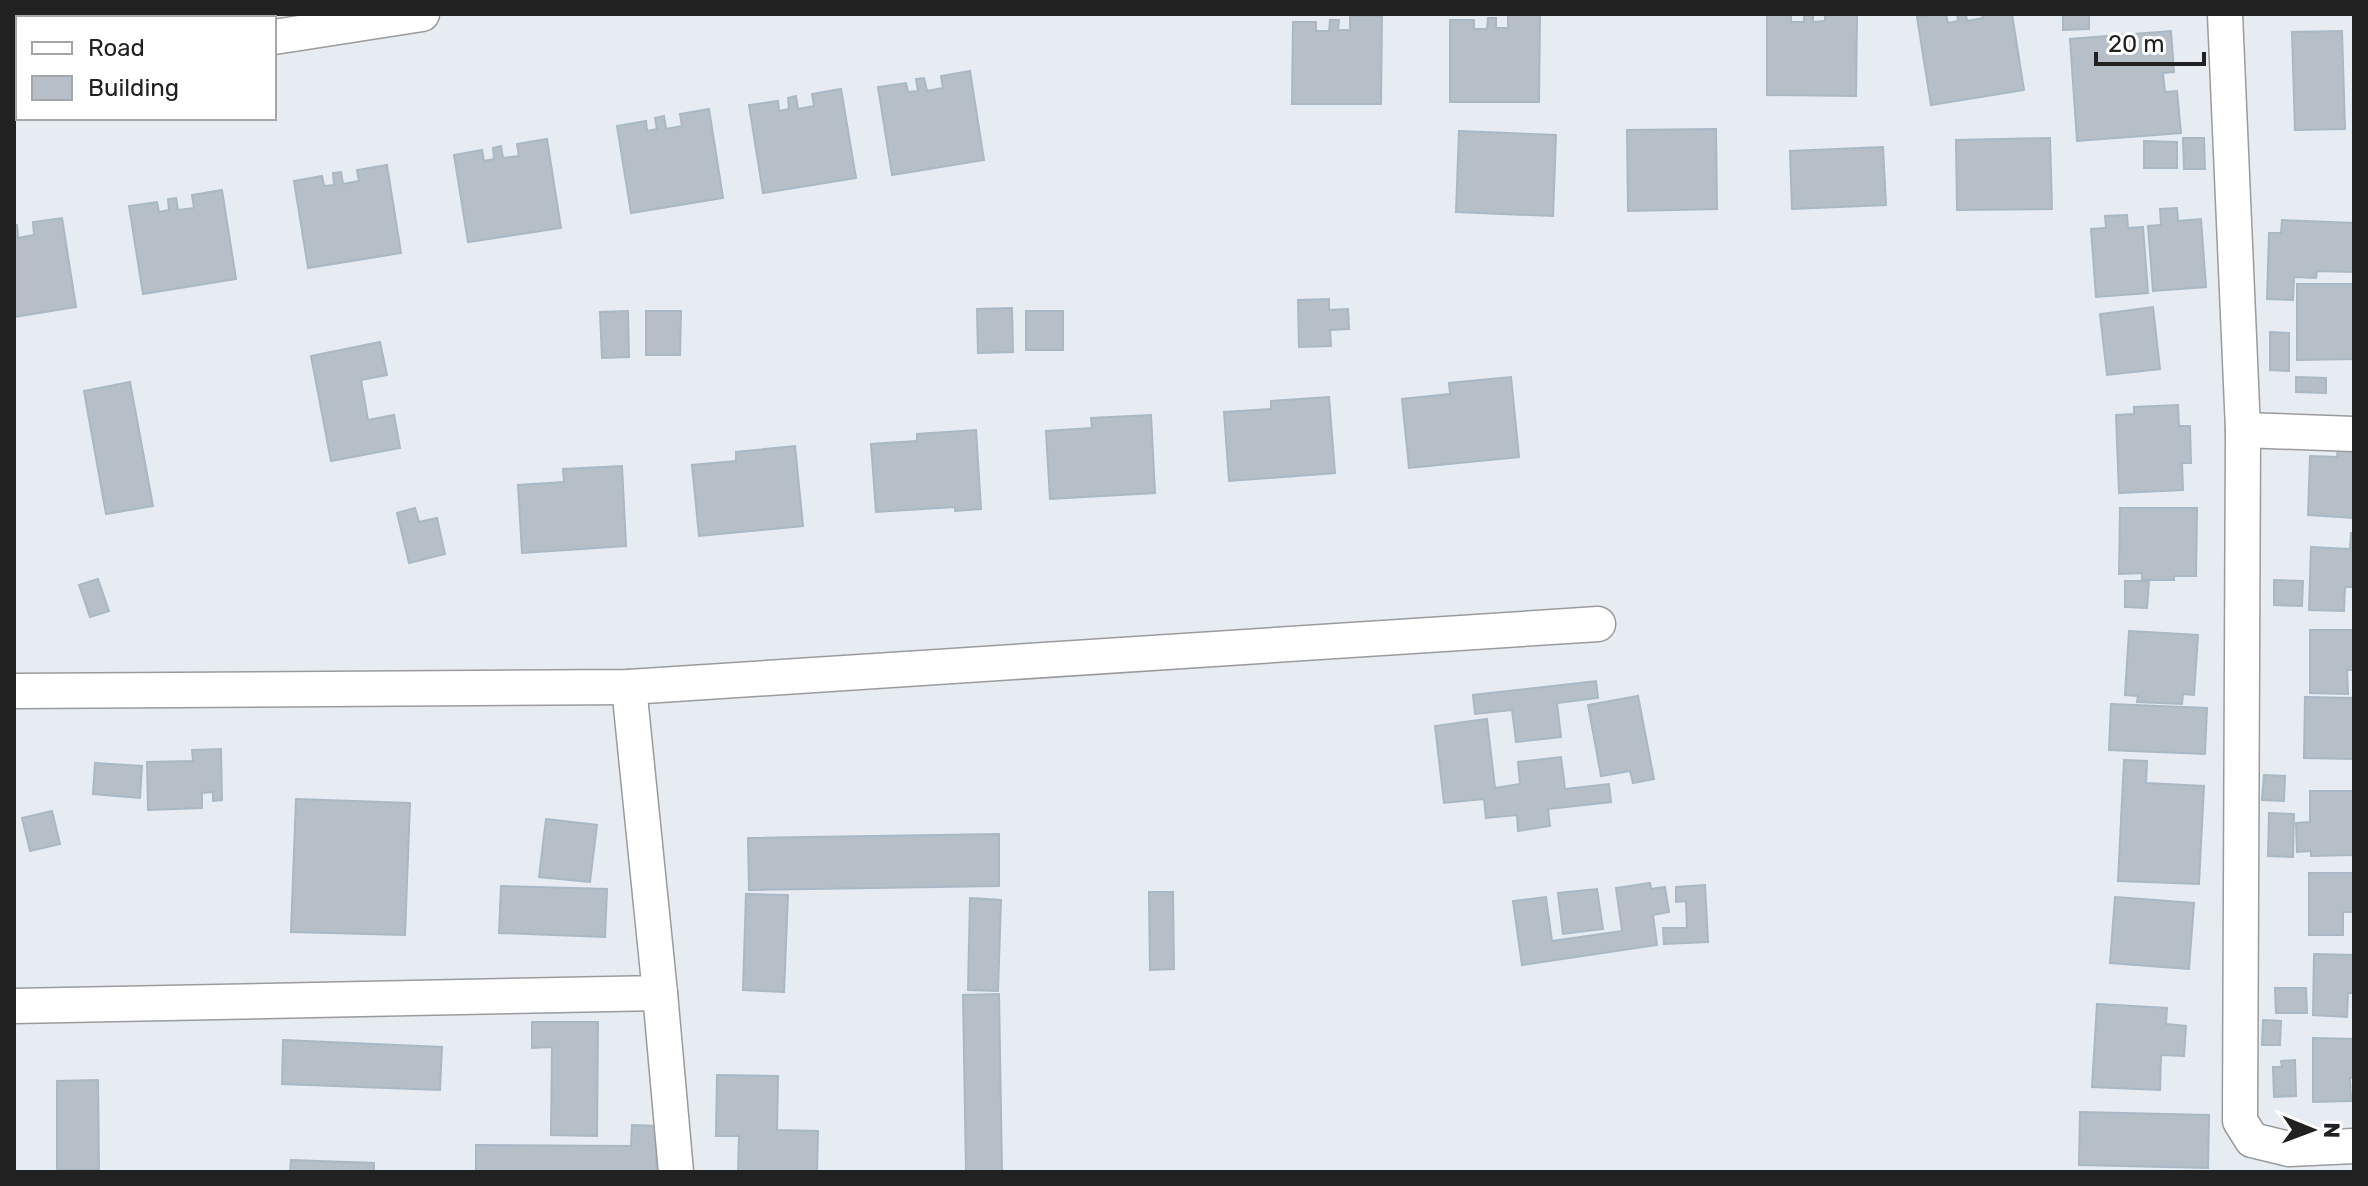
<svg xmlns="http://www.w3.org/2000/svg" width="2368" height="1186" font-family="Rubik,sans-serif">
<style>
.building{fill:#b6bfc7;stroke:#a8b8c5;stroke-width:2}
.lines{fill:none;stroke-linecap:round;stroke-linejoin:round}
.street-casing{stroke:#9b9b9b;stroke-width:37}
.street{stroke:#fff;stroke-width:34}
</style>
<rect width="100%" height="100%" fill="#e7ebf2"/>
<!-- building -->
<g class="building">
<polygon points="1540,14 1539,102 1450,102 1450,20 1474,20 1474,29 1487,29 1488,18 1496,18 1496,28 1508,28 1508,15"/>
<polygon points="1767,14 1791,14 1791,22 1804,22 1804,14 1813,14 1813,22 1825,21 1825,14 1857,14 1856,96 1767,95"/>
<polygon points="1937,14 1946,14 1948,23 1958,21 1957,14 1966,14 1967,21 1983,18 1982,14 2012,14 2024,90 1931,105 1917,17"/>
<polygon points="2063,14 2089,14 2089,29 2063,30"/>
<polygon points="1350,16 1382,16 1381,104 1292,104 1293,22 1316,22 1316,31 1329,31 1330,20 1339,20 1338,30 1350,30"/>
<polygon points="2171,31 2174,72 2163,73 2165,92 2177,91 2181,133 2077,141 2070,39"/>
<polygon points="2342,31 2345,129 2295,130 2292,32"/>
<polygon points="970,71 984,160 892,175 878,87 906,83 908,92 918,91 916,79 924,78 927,91 943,88 941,76"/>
<polygon points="841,89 856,178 763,193 749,105 778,101 779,111 789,109 788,98 796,96 798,109 814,106 812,94"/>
<polygon points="709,109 723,198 631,213 617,126 646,121 647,131 657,129 655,118 664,116 666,129 682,126 680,114"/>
<polygon points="1716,129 1717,209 1628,211 1627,130"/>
<polygon points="1459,131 1556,135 1553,216 1456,212"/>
<polygon points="2050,138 2052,209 1957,210 1956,140"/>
<polygon points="2183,138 2204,138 2205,169 2184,169"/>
<polygon points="547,139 561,228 468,242 454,155 482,150 484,161 494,159 493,148 501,146 503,158 519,156 517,144"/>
<polygon points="2144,141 2177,142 2177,168 2144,168"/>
<polygon points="1883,147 1886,205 1792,209 1790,151"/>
<polygon points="387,165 401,253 308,268 294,181 322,176 324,186 334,185 333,173 341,172 343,184 359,181 357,170"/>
<polygon points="222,190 236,279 143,294 129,206 157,202 159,212 169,210 168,199 176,198 178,210 194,208 192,195"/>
<polygon points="2177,208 2178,221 2201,219 2206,287 2153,291 2148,226 2161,225 2160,209"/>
<polygon points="2127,215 2128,228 2143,227 2148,293 2096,297 2091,229 2106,228 2105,216"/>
<polygon points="62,218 76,307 14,317 14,225 17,225 18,238 34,235 33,222"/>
<polygon points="2282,220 2354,223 2354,272 2317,271 2316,278 2294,277 2293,300 2267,299 2269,233 2281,233"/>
<polygon points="2297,284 2354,284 2354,359 2297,360"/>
<polygon points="1329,299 1329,310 1348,309 1349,329 1330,330 1331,346 1299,347 1298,300"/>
<polygon points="2153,307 2160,369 2107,375 2100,314"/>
<polygon points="1012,308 1013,352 978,353 977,309"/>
<polygon points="628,311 629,357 602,358 600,312"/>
<polygon points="646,311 681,311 680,355 646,355"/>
<rect x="1026" y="311" width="37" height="39"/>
<polygon points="2270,332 2289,333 2289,371 2270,370"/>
<polygon points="380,342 387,375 361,380 368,420 394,415 400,448 331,461 311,356"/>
<polygon points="1511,377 1519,457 1409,468 1402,399 1450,394 1449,383"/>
<polygon points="2296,377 2326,378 2326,393 2296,392"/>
<polygon points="130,382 153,506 106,514 84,391"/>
<polygon points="1329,397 1335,473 1229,481 1224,412 1271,409 1271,401"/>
<polygon points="2178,405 2179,426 2190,426 2191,463 2182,463 2183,490 2119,493 2116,415 2134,414 2134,407"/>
<polygon points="1151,415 1155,493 1050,499 1046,431 1092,428 1091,418"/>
<polygon points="976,430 981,509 955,511 955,507 876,512 871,444 917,441 917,434"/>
<polygon points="795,446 803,526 699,536 692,465 736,461 736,452"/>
<polygon points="2338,448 2354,449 2354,518 2308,515 2310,456 2337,457"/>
<polygon points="622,466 626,546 522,553 518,485 564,482 563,469"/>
<polygon points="415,508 419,522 437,518 445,554 409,563 397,513"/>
<polygon points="2120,508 2197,508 2196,576 2174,576 2174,580 2142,580 2142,573 2119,574"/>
<polygon points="2351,533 2354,533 2354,587 2345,587 2344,611 2309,610 2311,547 2350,549"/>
<polygon points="98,579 109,611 90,617 79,585"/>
<polygon points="2274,580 2303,581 2302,606 2274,605"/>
<polygon points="2125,581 2149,581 2147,608 2125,607"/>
<polygon points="2310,630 2354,630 2354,670 2347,670 2348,694 2310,693"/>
<polygon points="2129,631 2198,635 2194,695 2183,694 2182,704 2137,702 2138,696 2125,695"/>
<polygon points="1596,681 1598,698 1557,703 1561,737 1516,742 1512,710 1475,714 1473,695"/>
<polygon points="1638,696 1654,779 1633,783 1630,771 1601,776 1588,705"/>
<polygon points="2305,697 2354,698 2354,759 2304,758"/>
<polygon points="2111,704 2207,708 2205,754 2109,750"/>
<polygon points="1487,719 1495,788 1520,784 1518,762 1561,757 1565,789 1609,784 1611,802 1548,809 1550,826 1518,831 1517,815 1486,818 1484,799 1444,803 1435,726"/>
<polygon points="221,749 222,800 213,801 213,792 202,793 202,808 148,810 147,762 193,761 192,750"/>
<polygon points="2124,760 2147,761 2146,783 2204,786 2199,884 2118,881"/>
<polygon points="95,763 142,766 140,798 93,794"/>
<polygon points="2264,775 2285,776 2284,801 2262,800"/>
<polygon points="2310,791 2354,791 2354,855 2311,856 2311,851 2297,852 2296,823 2310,822"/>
<polygon points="296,799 410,803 405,935 291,932"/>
<polygon points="52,811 60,844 30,851 22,818"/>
<polygon points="2269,813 2294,814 2293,857 2268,856"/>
<polygon points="546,819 597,825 590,882 539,877"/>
<polygon points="999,834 999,886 749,890 748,838"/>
<polygon points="2309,873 2354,873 2354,912 2343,912 2343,935 2309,935"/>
<polygon points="1650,883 1651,889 1665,887 1669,912 1653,915 1657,945 1522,965 1513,901 1546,897 1552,941 1622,931 1616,888"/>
<polygon points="1705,885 1708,942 1664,944 1663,928 1687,928 1686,901 1676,902 1676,887"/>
<polygon points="501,886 607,889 605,937 499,933"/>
<polygon points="1597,889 1603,929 1563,934 1558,893"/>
<polygon points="1149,892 1173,892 1174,969 1150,970"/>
<polygon points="746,894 788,895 784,992 743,990"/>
<polygon points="2115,897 2194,903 2189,969 2110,963"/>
<polygon points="970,898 1001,900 998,991 968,990"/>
<polygon points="2314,954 2354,955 2354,993 2348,993 2347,1017 2313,1015"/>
<polygon points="2275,988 2306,988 2307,1013 2276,1013"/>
<polygon points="999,994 1002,1172 966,1172 963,995"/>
<polygon points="2097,1004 2167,1008 2166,1024 2186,1026 2184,1056 2161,1055 2160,1090 2092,1087"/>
<polygon points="2263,1020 2281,1021 2280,1045 2262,1045"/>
<polygon points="532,1022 598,1022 597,1136 551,1135 552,1047 532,1048"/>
<polygon points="2313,1038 2354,1039 2354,1078 2350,1078 2351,1101 2313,1102"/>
<polygon points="283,1040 442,1047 440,1090 282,1084"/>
<polygon points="2295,1060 2296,1096 2274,1097 2273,1067 2282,1067 2281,1061"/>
<polygon points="717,1075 778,1076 777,1130 818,1131 817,1172 738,1172 739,1136 716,1136"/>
<polygon points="98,1080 99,1170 57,1170 57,1081"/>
<polygon points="2080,1112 2209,1115 2208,1168 2079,1165"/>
<polygon points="632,1125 657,1126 656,1172 476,1172 476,1145 631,1146"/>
<polygon points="291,1160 374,1163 374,1172 290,1172"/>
</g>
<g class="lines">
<defs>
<g id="street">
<polyline points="2225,14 2243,430 2240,1121 2252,1140 2289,1149 2354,1146"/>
<polyline points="274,37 422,14"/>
<polyline points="14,74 18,73"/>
<polyline points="2243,430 2354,434"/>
<polyline points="14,691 629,687 1598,624"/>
<polyline points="660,993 676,1172"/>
<polyline points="14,1006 660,993 629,687"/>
</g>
</defs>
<!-- street casing -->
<use href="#street" class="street-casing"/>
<!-- street -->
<use href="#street" class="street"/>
</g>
<!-- border -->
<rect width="2368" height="1186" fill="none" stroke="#212121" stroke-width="32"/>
<!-- legend -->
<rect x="16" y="16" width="260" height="104" fill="#ffffff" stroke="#a6a6a6" stroke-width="2"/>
<rect x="32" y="42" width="40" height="12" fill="#ffffff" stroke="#a6a6a6" stroke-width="2"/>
<text x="88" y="56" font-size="24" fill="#212121">Road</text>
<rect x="32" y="76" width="40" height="24" fill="#b6bfc7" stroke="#a6a6a6" stroke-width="2"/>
<text x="88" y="96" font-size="24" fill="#212121">Building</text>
<!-- north arrow -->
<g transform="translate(2312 1130) rotate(91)" stroke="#ffffff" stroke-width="6" paint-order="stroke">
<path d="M0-6L14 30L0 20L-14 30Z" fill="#212121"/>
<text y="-12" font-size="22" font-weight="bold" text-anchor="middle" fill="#212121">N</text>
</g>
<!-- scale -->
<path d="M2096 52v12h108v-12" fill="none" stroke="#212121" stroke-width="4"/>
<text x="2108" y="52" font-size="24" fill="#212121" stroke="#ffffff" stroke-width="6" paint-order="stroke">20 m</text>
</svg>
